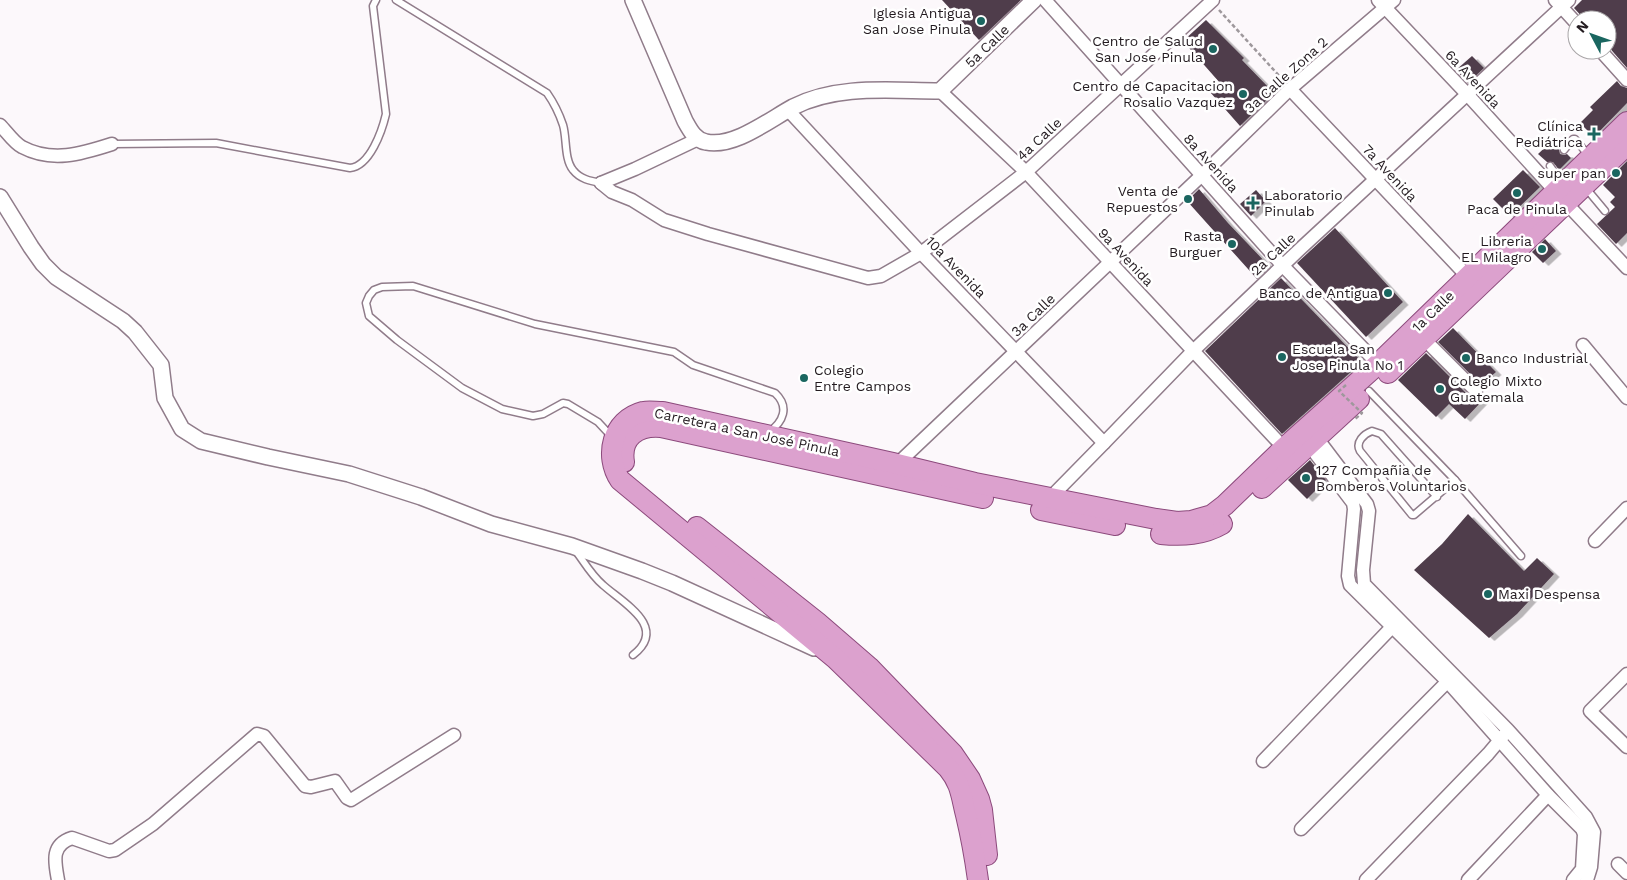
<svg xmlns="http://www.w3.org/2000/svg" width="1627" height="880" font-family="'Work Sans',sans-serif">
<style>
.building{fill:#503e4b;filter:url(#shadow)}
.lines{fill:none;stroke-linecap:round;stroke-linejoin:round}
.service-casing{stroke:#907c8a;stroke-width:9}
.minor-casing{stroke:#907c8a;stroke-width:15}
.tertiary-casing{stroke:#907c8a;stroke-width:18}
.primary-casing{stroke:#8c4a7c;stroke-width:22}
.path{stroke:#9e989c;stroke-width:2.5;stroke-dasharray:4 2.5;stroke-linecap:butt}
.service{stroke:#fff;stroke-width:6}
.minor{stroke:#fff;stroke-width:12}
.tertiary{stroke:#fff;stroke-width:15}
.primary{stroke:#dca1ce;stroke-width:20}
.path-bridge{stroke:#9e989c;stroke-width:2.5;stroke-dasharray:4 2.5;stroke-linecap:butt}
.poi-dot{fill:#1a6660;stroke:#fff;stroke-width:2}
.labels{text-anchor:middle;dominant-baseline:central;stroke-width:5;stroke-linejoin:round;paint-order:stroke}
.poi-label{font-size:14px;fill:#231b20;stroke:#fff;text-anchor:end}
.street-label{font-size:14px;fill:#231b20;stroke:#fff}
</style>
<defs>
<filter id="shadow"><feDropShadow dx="5.5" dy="3" stdDeviation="0" flood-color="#0004"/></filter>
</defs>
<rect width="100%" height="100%" fill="#fcf8fb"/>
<!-- building -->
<g class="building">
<polygon points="942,0 1021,0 979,40"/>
<polygon points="1582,0 1627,0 1627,68 1607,45 1607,20 1585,20 1574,8"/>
<polygon points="1206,20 1244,58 1242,60 1274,93 1240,126 1210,92 1220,83 1183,41"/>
<polygon points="1472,56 1484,68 1468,83 1456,70"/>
<polygon points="1617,81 1621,86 1627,88 1627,103 1594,137 1580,123 1593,110 1590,107"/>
<polygon points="1554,139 1560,146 1559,150 1560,154 1564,155 1567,154 1571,158 1559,170 1553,162 1547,162 1538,154"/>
<polygon points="1627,161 1627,233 1616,244 1597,224 1615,207 1610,202 1615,197 1603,185"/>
<polygon points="1523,170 1540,187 1510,216 1493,199"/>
<polygon points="1199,189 1228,223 1270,267 1257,279 1187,201"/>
<polygon points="1256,190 1266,201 1251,216 1240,204"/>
<polygon points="1335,228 1403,302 1366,337 1297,263"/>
<polygon points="1545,239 1556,251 1543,263 1532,252"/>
<polygon points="1281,278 1362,362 1282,434 1205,351"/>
<polygon points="1453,328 1496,372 1481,385 1438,342"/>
<polygon points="1426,353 1470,397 1474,399 1481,397 1484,399 1465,419 1449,404 1436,417 1398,380"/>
<polygon points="1310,460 1326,480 1307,499 1288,480"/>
<polygon points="1468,514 1524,571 1537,558 1554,574 1517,614 1489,638 1414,570 1442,544"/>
</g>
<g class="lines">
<defs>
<g id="service">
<path d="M396,0l151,93c7,10 12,20 16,32 4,13 1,34 10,45 7,9 17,11 28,13"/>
<path d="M112,144l104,-1 134,25c20,-2 32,-37 36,-54l-13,-108 3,-6"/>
<polyline points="1564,150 1573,139 1575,139 1589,156"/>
<polyline points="1550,166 1562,183"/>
<polyline points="1585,187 1605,211"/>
<polyline points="1369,391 1455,480 1521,556"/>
<path d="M611,436l-13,-14 -30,-18 -5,-1 -20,11 -10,2 -31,-7 -40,-21 -65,-48 -28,-24 -3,-13 3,-7 5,-6 8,-3 31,-1 122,38 139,28 19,13 82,28c15,14 8,29 -6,39"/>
<path d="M1437,497l-56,-63 -9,-3c-8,3 -17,11 -12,20l52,64h2l41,-35"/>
<path d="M576,551c8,11 16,25 27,34 20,18 66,42 30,70"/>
</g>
<g id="minor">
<polyline points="1045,0 1282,265 1383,369"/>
<polyline points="1378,0 1467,94 1566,203 1627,268"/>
<polyline points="1555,0 1577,24"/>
<polyline points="1600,50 1627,80"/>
<polyline points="1290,89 1468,277"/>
<polyline points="940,91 1026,172 1284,448"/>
<polyline points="788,110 921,253 1104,443"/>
<path d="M0,125c6,6 14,18 22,22 30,16 59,7 90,-3"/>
<polyline points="601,183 612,192 632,200 664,220 708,234 868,278 881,276 921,253 1026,172 1213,0"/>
<polyline points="601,183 635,169 698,139"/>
<polyline points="1424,339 1476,391"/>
<polyline points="1583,345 1627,398"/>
<polyline points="1317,438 1367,504 1369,511 1363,570 1364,584 1508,730 1586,817 1594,832 1591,867 1587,880"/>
<polyline points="1309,445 1353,503 1354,509 1348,576 1350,585 1447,681 1548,795 1582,829 1584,834 1582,869 1573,880"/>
<polyline points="894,467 1202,175 1290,89 1394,0"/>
<polyline points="1050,498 1104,443 1193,351 1299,250 1569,0"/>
<polyline points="1595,541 1627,508"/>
<polyline points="1627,674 1590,711 1627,747"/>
<polyline points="1263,761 1392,627"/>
<polyline points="1301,829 1453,676"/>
<polyline points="1618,864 1627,873"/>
<path d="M58,880c-3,-17 -8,-35 14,-42l37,13 6,-1 38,-26 104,-90 7,2 41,50 6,1 24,-6 12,17 4,2 103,-65"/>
<polyline points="1366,880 1488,754 1504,735"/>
<polyline points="1468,880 1548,795"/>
</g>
<g id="tertiary">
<path d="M633,0l52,121c5,9 10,19 21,21 28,6 63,-22 87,-35 45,-23 99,-16 147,-16l94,-91"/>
<polyline points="0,197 31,247 43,264 56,277 123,321 135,332 161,365 165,398 182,429 201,441 268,457 349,474 421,497 491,524 572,546 642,571 672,583 814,648"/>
</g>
<g id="primary">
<polyline points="1388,373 1627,145"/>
<path d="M624,462c-4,-25 14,-37 37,-35l322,71"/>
<polyline points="1262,488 1359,399"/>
<polyline points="1041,510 1115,525"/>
<polyline points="697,527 817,622 869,667 953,754 970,779 979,799 982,810 987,855"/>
<path d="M1161,534c22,2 42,1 61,-10"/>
<path d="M978,880c-3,-22 -7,-44 -12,-65 -5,-20 -5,-31 -18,-47l-112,-109 -216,-179c-16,-24 -8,-60 23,-68 6,-1 13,0 20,0l230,51 82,20 181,36 21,3 14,-1 21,-6 13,-10 59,-57 94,-84 249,-242"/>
</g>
</defs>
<!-- service casing -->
<use href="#service" class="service-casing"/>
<!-- minor casing -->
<use href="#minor" class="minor-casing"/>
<!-- tertiary casing -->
<use href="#tertiary" class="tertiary-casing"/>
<!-- primary casing -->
<use href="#primary" class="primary-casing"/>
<!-- path -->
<polyline class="path" points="1219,10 1283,80"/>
<!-- service -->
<use href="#service" class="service"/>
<!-- minor -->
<use href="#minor" class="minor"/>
<!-- tertiary -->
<use href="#tertiary" class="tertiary"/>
<!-- primary -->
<use href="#primary" class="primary"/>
<!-- path-bridge -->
<polyline class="path-bridge" points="1346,385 1339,391 1362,413 1355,419"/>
</g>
<!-- markers -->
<g class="poi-dot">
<circle cx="981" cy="21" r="5"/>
<circle cx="1213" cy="49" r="5"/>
<circle cx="1243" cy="94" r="5"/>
<path d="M1591.5 126.5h5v5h5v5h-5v5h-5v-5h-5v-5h5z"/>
<circle cx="1616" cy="173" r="5"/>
<circle cx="1517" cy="193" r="5"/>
<circle cx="1188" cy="199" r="5"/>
<path d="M1250.5 195.5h5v5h5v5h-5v5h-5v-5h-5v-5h5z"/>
<circle cx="1232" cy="244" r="5"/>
<circle cx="1542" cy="249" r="5"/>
<circle cx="1388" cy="293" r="5"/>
<circle cx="1282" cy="357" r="5"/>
<circle cx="1466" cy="358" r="5"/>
<circle cx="804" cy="378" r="5"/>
<circle cx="1440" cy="389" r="5"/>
<circle cx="1306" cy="478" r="5"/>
<circle cx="1488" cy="594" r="5"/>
</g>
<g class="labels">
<!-- poi labels -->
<g class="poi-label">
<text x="971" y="13">Iglesia Antigua<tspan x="971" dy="16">San Jose Pinula</tspan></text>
<text x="1203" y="41">Centro de Salud<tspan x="1203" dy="16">San Jose Pinula</tspan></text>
<text x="1233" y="86">Centro de Capacitacion<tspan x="1233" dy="16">Rosalio Vazquez</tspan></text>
<text x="1583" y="126">Clínica<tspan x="1583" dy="16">Pediátrica</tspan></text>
<text x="1606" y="173">super pan</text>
<text x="1178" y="191">Venta de<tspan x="1178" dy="16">Repuestos</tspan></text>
<text x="1264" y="195" text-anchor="start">Laboratorio<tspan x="1264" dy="16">Pinulab</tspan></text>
<text x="1517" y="209" text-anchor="middle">Paca de Pinula</text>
<text x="1222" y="236">Rasta<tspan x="1222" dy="16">Burguer</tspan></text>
<text x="1532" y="241">Libreria<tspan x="1532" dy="16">EL Milagro</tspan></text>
<text x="1378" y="293">Banco de Antigua</text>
<text x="1292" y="349" text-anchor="start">Escuela San<tspan x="1292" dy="16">Jose Pinula No 1</tspan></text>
<text x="1476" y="358" text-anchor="start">Banco Industrial</text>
<text x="814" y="370" text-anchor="start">Colegio<tspan x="814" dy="16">Entre Campos</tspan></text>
<text x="1450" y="381" text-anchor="start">Colegio Mixto<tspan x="1450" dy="16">Guatemala</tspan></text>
<text x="1316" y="470" text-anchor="start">127 Compañia de<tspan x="1316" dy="16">Bomberos Voluntarios</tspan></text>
<text x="1498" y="594" text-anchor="start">Maxi Despensa</text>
</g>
<!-- street labels -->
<g class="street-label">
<text transform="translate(987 46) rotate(-44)">5a Calle</text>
<text transform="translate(1286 75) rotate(-42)">3a Calle Zona 2</text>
<text transform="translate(1473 79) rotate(47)">6a Avenida</text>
<text transform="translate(1039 139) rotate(-43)">4a Calle</text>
<text transform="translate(1211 163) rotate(48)">8a Avenida</text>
<text transform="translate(1390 173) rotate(47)">7a Avenida</text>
<text transform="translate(1273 254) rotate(-43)">2a Calle</text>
<text transform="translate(1126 257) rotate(47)">9a Avenida</text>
<text transform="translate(956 267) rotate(46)">10a Avenida</text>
<text transform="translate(1433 311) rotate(-44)">1a Calle</text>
<text transform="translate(1033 315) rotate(-44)">3a Calle</text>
<text transform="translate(747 432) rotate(12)">Carretera a San José Pinula</text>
</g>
</g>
<!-- north arrow -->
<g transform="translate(1592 35) rotate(311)"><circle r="24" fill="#ffffff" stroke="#a7a4a6"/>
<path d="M0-4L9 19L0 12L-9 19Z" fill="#1a6660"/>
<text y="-8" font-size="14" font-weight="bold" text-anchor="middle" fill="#231b20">N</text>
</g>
</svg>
